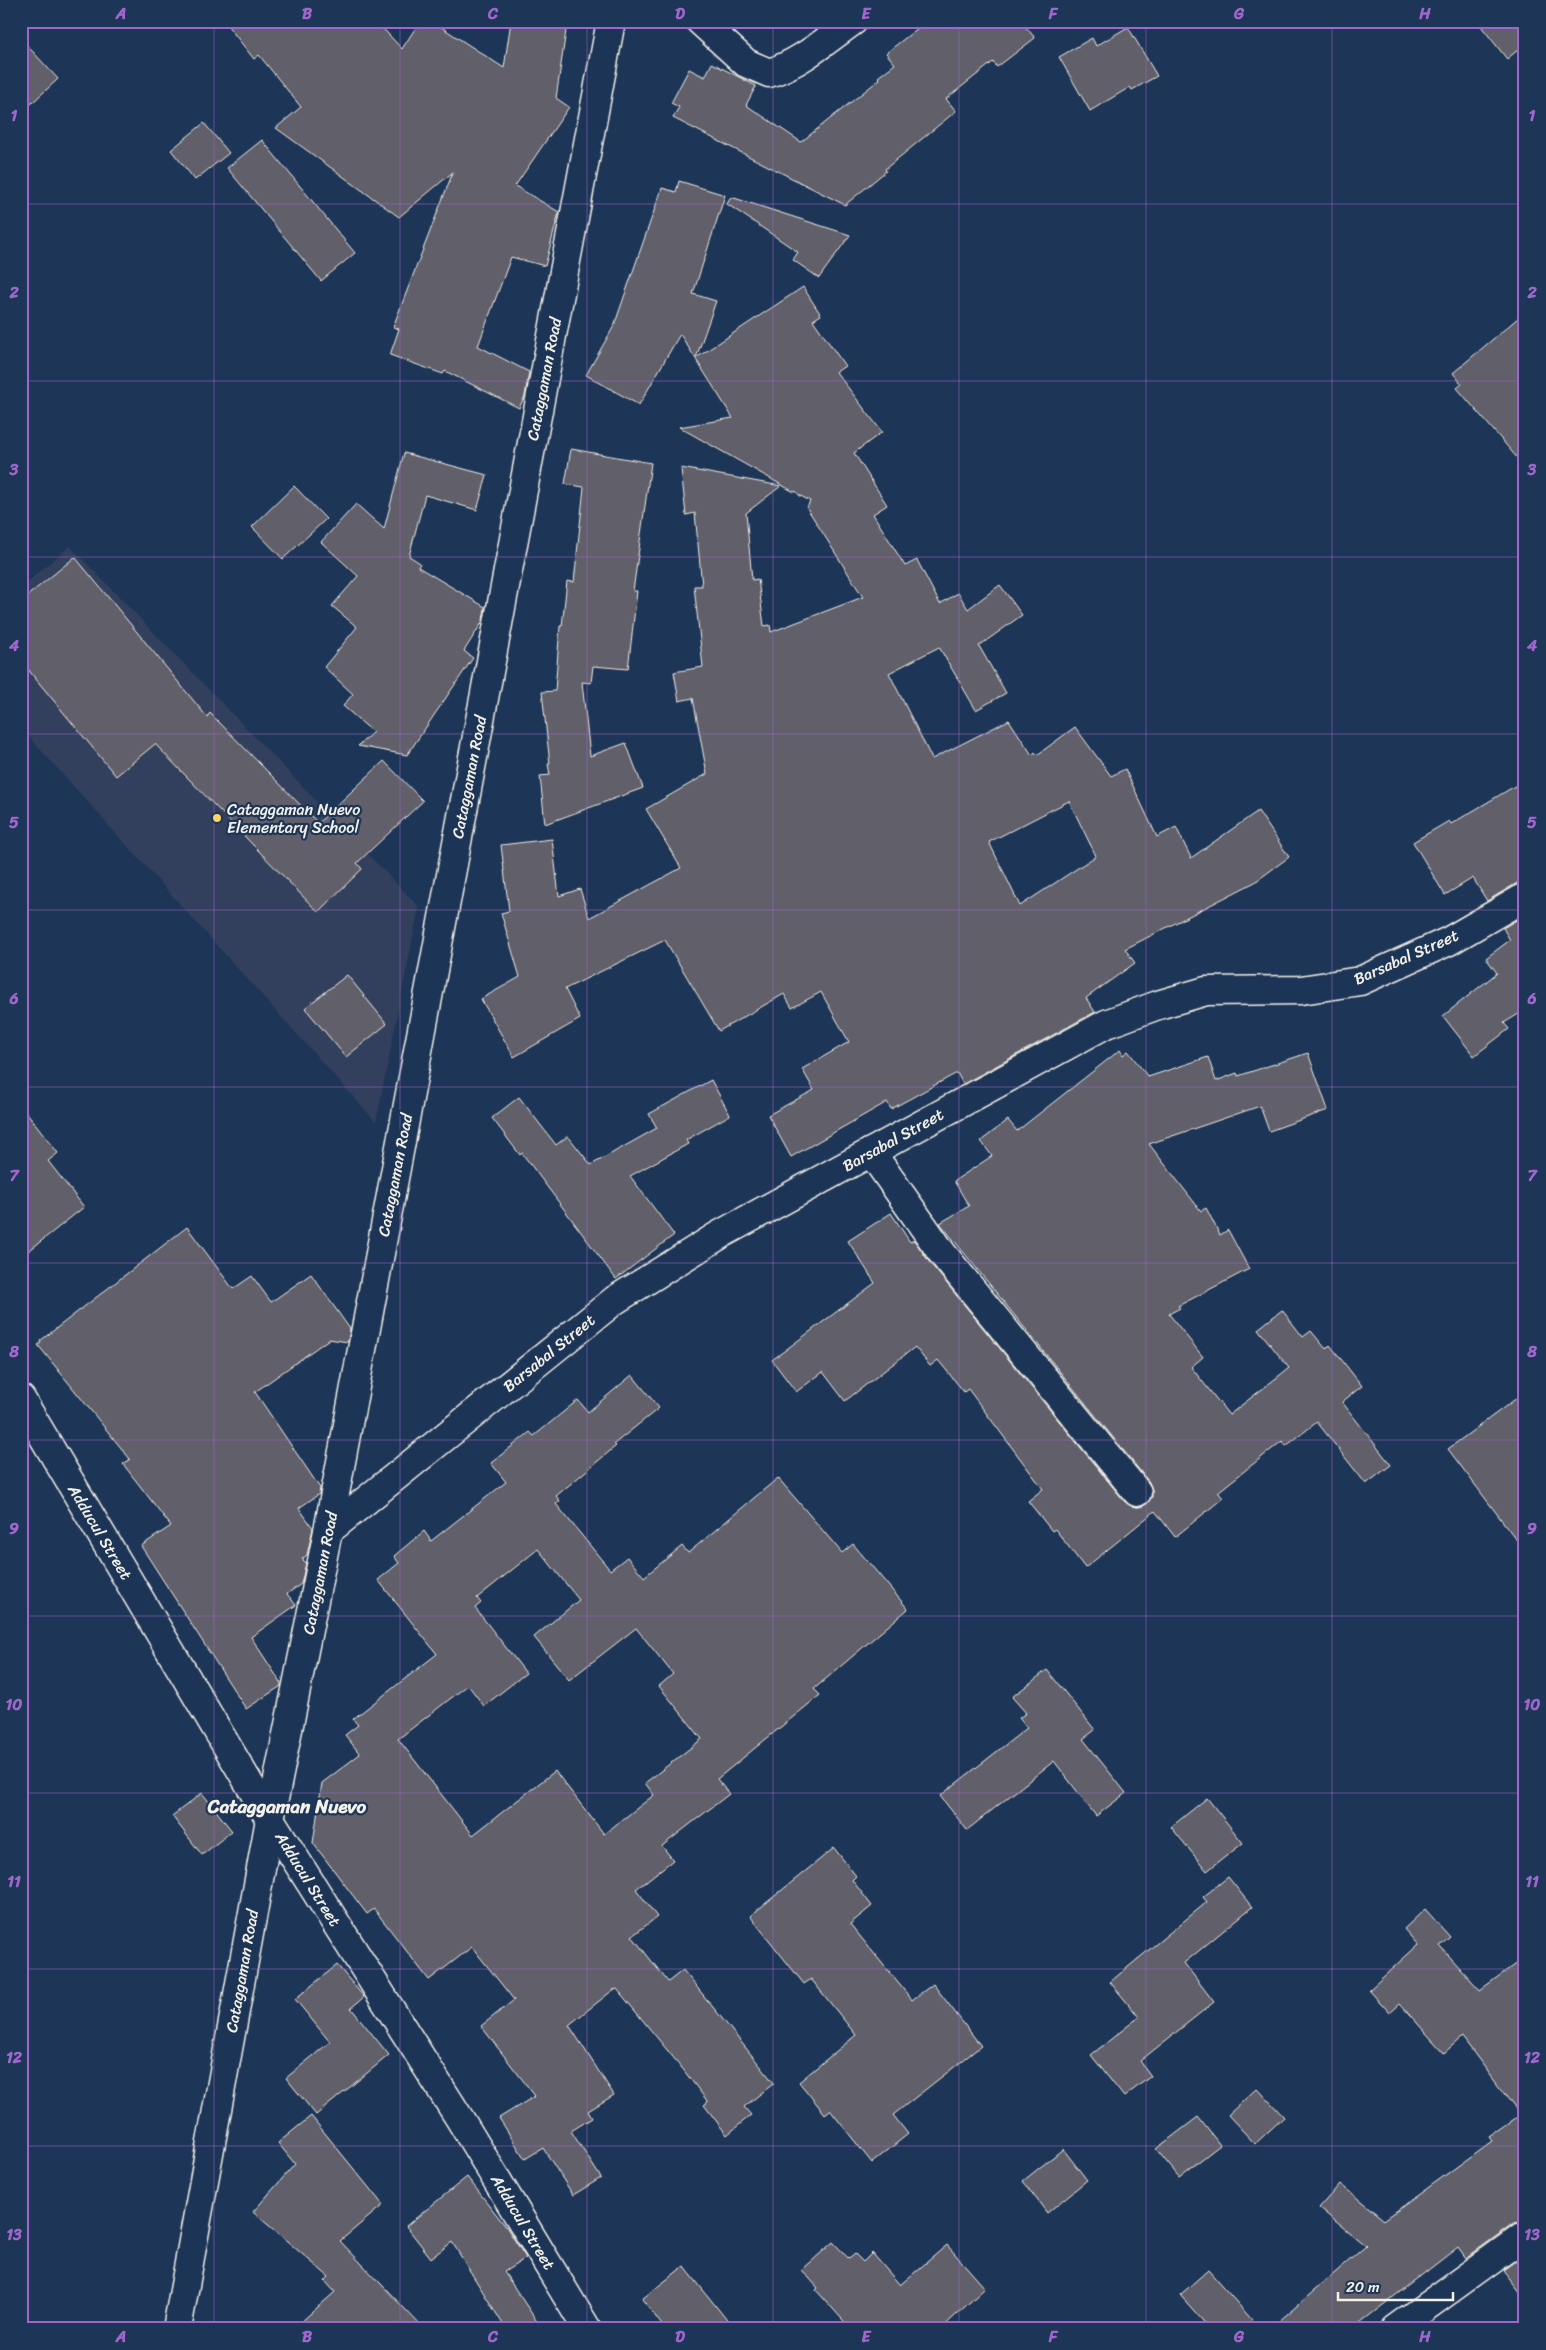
<svg xmlns="http://www.w3.org/2000/svg" width="1546" height="2350" font-family="Sriracha,sans-serif">
<style>
.built{fill:#31415d}
.building{fill:#605e6a;stroke:#f4f1e8;fill-rule:evenodd}
.lines{fill:none;stroke-linecap:round;stroke-linejoin:round}
.minor-casing{stroke:#f4f1e8;stroke-width:31}
.minor{stroke:#1d3557;stroke-width:28}
.grid{fill:none;stroke:#9f67cb;stroke-width:1;stroke-opacity:0.55}
.poi-dot{fill:#ffd166;stroke:#1d3557;stroke-width:2}
.labels{text-anchor:middle;dominant-baseline:central;stroke-width:4.5;stroke-linejoin:round;paint-order:stroke}
.street-label{font-size:16px;fill:#f4f1e8;stroke:#1d3557}
.poi-label{font-size:16px;fill:#f4f1e8;stroke:#1d3557;text-anchor:start}
.quarter-label{font-size:19px;font-weight:bold;fill:#f4f1e8;stroke:#1d3557}
.neatline{fill:none;stroke:#9f67cb;stroke-width:2}
.grid-label{font-size:16px;text-anchor:middle;font-weight:bold;fill:#9f67cb}
</style>
<rect width="100%" height="100%" fill="#1d3557"/>
<filter id="ink" filterUnits="userSpaceOnUse"><feTurbulence type="fractalNoise" baseFrequency=".02" numOctaves="2"/><feDisplacementMap in="SourceGraphic" scale="10" xChannelSelector="R" yChannelSelector="G"/><feConvolveMatrix kernelMatrix="1 2 1 2 8 2 1 2 1" color-interpolation-filters="sRGB"/></filter>
<g filter="url(#ink)">
<!-- built -->
<polygon class="built" points="70,546 419,907 376,1122 21,728 21,587"/>
<!-- building -->
<g class="building">
<polygon points="224,21 376,21 402,49 420,21 432,21 504,68 511,21 550,21 567,24 556,98 569,107 515,186 559,212 545,266 511,257 478,346 529,372 525,396 519,408 445,371 443,374 390,355 399,329 393,327 453,172 399,217 276,128 301,107 259,55 254,59"/>
<polygon points="927,21 1021,21 1035,38 997,67 993,62 946,99 956,111 885,169 886,171 845,205 673,118 679,107 671,103 689,69 705,77 712,63 756,86 746,105 801,142 880,79 878,77 895,64 886,53"/>
<polygon points="1477,21 1525,21 1525,44 1507,59"/>
<polygon points="1128,27 1157,76 1132,90 1130,87 1090,111 1059,57 1092,38 1096,46"/>
<polygon points="21,39 58,79 21,113"/>
<polygon points="204,123 229,153 195,180 171,150"/>
<polygon points="262,140 355,253 321,281 227,168"/>
<path d="M679,181l46,14 -32,99 23,7 -20,57 107,-71 18,28 -8,5 32,46 -9,6 46,60 -28,21 33,52 -14,9 32,52 12,-6 23,44 18,-11 10,16 32,-24 22,30 -43,31 27,47 -30,17 -37,-63 -50,26 43,86 77,-39 23,35 3,-3 2,3 38,-28 36,49 14,-7 32,68 19,-10 15,31 67,-47 31,46 -34,25 -130,67 10,14 -49,35 9,14 -132,72 -6,-11 -66,36 -4,-7 -96,55 -23,-42 46,-25 -12,-21 47,-27 -28,-50 -29,16 -8,-14 -65,37 -54,-91 -100,49 15,30 -66,38 -33,-58 39,-22 -19,-64 8,-2 -8,-66 51,-6 7,57 21,-7 9,29 92,-50 -35,-59 61,-35 -14,-76 -14,3 -5,-29 29,-5 -9,-81h8l-7,-73 -9,2 -5,-47 100,18 -35,27 6,67 6,-1 6,47 6,-1 1,7 92,-35 -56,-89 3,-7 -11,-6 -3,-4 -2,1 -115,-65 54,-9 -53,-84 -41,71 -53,-30 28,-49 48,-138 14,4zM1069,801l27,55 -76,50 -31,-64z"/>
<polygon points="731,197 850,235 819,278 793,260 798,252 727,204"/>
<polygon points="1525,312 1525,467 1457,388 1462,384 1453,373"/>
<polygon points="571,449 651,463 633,591 637,591 628,669 593,666 591,683 582,682 590,756 626,743 643,788 545,824 540,776 550,775 548,764 550,764 542,692 555,691 560,626 562,626 567,581 574,582 584,487 565,484"/>
<polygon points="404,453 487,475 477,510 425,495 409,556 420,563 418,567 485,607 483,621 464,651 473,658 407,755 358,746 373,732 343,706 353,694 324,667 357,627 332,606 358,576 321,542 356,504 384,529"/>
<polygon points="294,486 326,519 283,559 252,527"/>
<polygon points="75,557 207,717 210,713 318,823 384,761 423,801 357,863 362,869 318,912 155,744 116,776 21,661 21,601"/>
<polygon points="1525,780 1525,881 1517,883 1487,901 1473,878 1445,895 1413,842 1449,821 1451,824"/>
<polygon points="1525,915 1525,1010 1504,1023 1509,1029 1474,1056 1443,1016 1497,973 1486,958 1510,940 1503,928"/>
<polygon points="347,975 387,1024 346,1057 305,1008"/>
<polygon points="1120,1050 1123,1055 1128,1051 1148,1077 1208,1057 1216,1081 1237,1073 1238,1076 1308,1053 1328,1110 1269,1131 1260,1106 1149,1144 1201,1211 1206,1208 1220,1235 1228,1230 1249,1269 1178,1306 1180,1308 1169,1314 1203,1357 1191,1367 1229,1415 1289,1368 1258,1329 1282,1310 1303,1337 1311,1331 1326,1349 1330,1345 1362,1386 1342,1402 1391,1465 1366,1484 1317,1422 1286,1446 1282,1441 1218,1492 1223,1498 1175,1537 1155,1511 1085,1568 1055,1529 1052,1531 1028,1501 1043,1489 968,1389 964,1392 938,1360 930,1366 915,1347 845,1401 823,1372 796,1392 772,1360 875,1283 848,1241 891,1213 910,1242 914,1240 930,1263 1125,1502 1131,1506 1139,1507 1147,1504 1152,1497 1152,1490 1149,1482 940,1223 969,1206 954,1181 992,1156 981,1141 1008,1120 1017,1131"/>
<polygon points="711,1080 730,1115 686,1140 688,1144 630,1176 674,1235 616,1279 522,1153 520,1155 492,1118 519,1097 556,1145 568,1136 591,1165 657,1128 649,1114"/>
<polygon points="21,1105 58,1153 48,1161 84,1207 21,1257"/>
<polygon points="187,1227 233,1289 252,1276 271,1302 311,1274 350,1329 348,1342 329,1339 255,1392 320,1488 319,1494 299,1508 313,1528 307,1555 302,1559 306,1563 301,1584 287,1594 296,1605 251,1637 281,1683 281,1686 246,1709 141,1546 171,1526 123,1464 130,1459 38,1345 41,1343 40,1341"/>
<path d="M632,1375l27,33 -45,36 2,2 -60,50 4,5 -4,3 54,66 17,-13 17,20 38,-31 6,7 90,-75 64,75 11,-9 55,65 -94,80 6,6 -103,84 12,15 -67,52 11,14 -37,29 21,28 -25,19 36,46 15,-12 91,113 -30,24 7,8 -24,20 -23,-30 4,-3 -26,-34 -65,-79 -4,1 -44,35 45,70 -26,16 4,7 -21,13 30,47 -28,17 -30,-47 -18,11 -26,-41 36,-22 -54,-70 33,-26 -42,-53 -43,33 -55,-71 -7,5 -54,-71 9,-60 38,-29 -15,-19 13,-10 -5,-6 84,-65 -59,-74 21,-17 -5,-7 30,-25 7,10 75,-59 -15,-19 39,-31 4,4 44,-36 10,12zM538,1549l41,51 -45,37 35,43 67,-52 37,46 -14,12 43,53 -57,44 9,12 -50,39 -49,-63 -82,64 -75,-96 70,-54 16,21 42,-33 -51,-65 6,-5 -4,-5z"/>
<polygon points="1525,1392 1525,1551 1448,1449"/>
<polygon points="1047,1670 1095,1730 1083,1739 1126,1793 1096,1816 1054,1761 967,1830 940,1796 1027,1728 1019,1718 1026,1713 1012,1697"/>
<polygon points="202,1793 232,1831 202,1855 172,1816"/>
<polygon points="1207,1798 1243,1843 1207,1871 1171,1827"/>
<polygon points="834,1848 856,1876 852,1880 872,1906 850,1924 912,2000 933,1984 981,2046 893,2115 908,2134 872,2163 830,2110 825,2114 799,2082 856,2035 811,1979 804,1984 750,1916"/>
<polygon points="1228,1877 1252,1907 1184,1963 1214,2002 1140,2061 1151,2076 1124,2097 1091,2055 1139,2017 1110,1982 1207,1902 1203,1897"/>
<polygon points="1425,1909 1450,1937 1440,1946 1480,1990 1525,1957 1525,2220 1516,2222 1466,2258 1458,2247 1352,2329 1270,2329 1366,2246 1319,2208 1340,2184 1384,2220 1492,2141 1489,2137 1520,2115 1462,2037 1444,2053 1400,2004 1390,2013 1369,1990 1418,1945 1404,1929"/>
<polygon points="337,1965 364,1997 351,2008 389,2055 316,2115 286,2078 330,2042 295,1999"/>
<polygon points="1257,2088 1284,2117 1255,2144 1228,2115"/>
<polygon points="311,2116 383,2205 340,2241 424,2329 293,2329 335,2292 325,2281 329,2277 253,2212 295,2164 278,2143"/>
<polygon points="1198,2117 1220,2145 1179,2177 1156,2149"/>
<polygon points="1063,2149 1087,2180 1047,2213 1023,2181"/>
<polygon points="467,2177 507,2228 526,2258 504,2272 542,2329 506,2329 452,2242 431,2258 406,2226"/>
<polygon points="833,2242 849,2259 855,2254 863,2262 872,2253 900,2285 947,2245 985,2288 941,2329 851,2329 816,2290 818,2288 802,2270"/>
<polygon points="1525,2254 1525,2298 1503,2270"/>
<polygon points="684,2266 734,2329 665,2329 642,2299"/>
<polygon points="1208,2270 1260,2329 1210,2329 1180,2295"/>
</g>
<g class="lines">
<defs>
<g id="minor">
<path d="M700,21l46,42 23,10c32,-10 57,-33 84,-52"/>
<polyline points="871,1152 942,1253 1137,1492"/>
<polyline points="21,1399 270,1819 460,2119 587,2329"/>
<polyline points="328,1531 615,1300 721,1234 1106,1024 1158,1005 1206,991 1301,990 1360,981 1449,941 1525,897"/>
<polyline points="177,2329 270,1819 328,1531 611,21"/>
<polyline points="1395,2329 1525,2235"/>
</g>
</defs>
<!-- minor casing -->
<use href="#minor" class="minor-casing"/>
<!-- minor -->
<use href="#minor" class="minor"/>
</g>
</g>
<!-- grid -->
<path class="grid" d="M214,21v2308M400,21v2308M587,21v2308M773,21v2308M959,21v2308M1146,21v2308M1332,21v2308M21,204h1504M21,381h1504M21,557h1504M21,734h1504M21,910h1504M21,1087h1504M21,1263h1504M21,1440h1504M21,1616h1504M21,1793h1504M21,1969h1504M21,2146h1504"/>
<!-- markers -->
<circle class="poi-dot" cx="217" cy="818" r="5"/>
<g class="labels">
<!-- street labels -->
<g class="street-label">
<text transform="translate(544 379) rotate(-79)">Cataggaman Road</text>
<text transform="translate(469 777) rotate(-79)">Cataggaman Road</text>
<text transform="translate(1406 957) rotate(-24)">Barsabal Street</text>
<text transform="translate(893 1140) rotate(-29)">Barsabal Street</text>
<text transform="translate(395 1175) rotate(-79)">Cataggaman Road</text>
<text transform="translate(549 1353) rotate(-39)">Barsabal Street</text>
<text transform="translate(100 1532) rotate(59)">Adducul Street</text>
<text transform="translate(320 1573) rotate(-79)">Cataggaman Road</text>
<text transform="translate(308 1879) rotate(58)">Adducul Street</text>
<text transform="translate(242 1971) rotate(-80)">Cataggaman Road</text>
<text transform="translate(523 2222) rotate(59)">Adducul Street</text>
</g>
<!-- poi labels -->
<g class="poi-label">
<text x="227" y="809">Cataggaman Nuevo<tspan x="227" dy="18">Elementary School</tspan></text>
</g>
<!-- quarter labels -->
<g class="quarter-label">
<text x="287" y="1806">Cataggaman Nuevo</text>
</g>
</g>
<!-- margin -->
<rect width="1546" height="2350" fill="none" stroke="#1d3557" stroke-width="55"/>
<!-- scale -->
<path d="M1338 2292v8h115v-8" fill="none" stroke="#f4f1e8" stroke-width="2.5"/>
<text x="1346" y="2292" font-size="15" fill="#f4f1e8" stroke="#1d3557" stroke-width="4" paint-order="stroke">20 m</text>
<rect x="28" y="28" width="1490" height="2294" class="neatline"/>
<g class="grid-label">
<text x="121" y="19">A</text>
<text x="307" y="19">B</text>
<text x="493" y="19">C</text>
<text x="680" y="19">D</text>
<text x="866" y="19">E</text>
<text x="1053" y="19">F</text>
<text x="1239" y="19">G</text>
<text x="1425" y="19">H</text>
<text x="14" y="121">1</text>
<text x="1532" y="121">1</text>
<text x="14" y="298">2</text>
<text x="1532" y="298">2</text>
<text x="14" y="475">3</text>
<text x="1532" y="475">3</text>
<text x="14" y="651">4</text>
<text x="1532" y="651">4</text>
<text x="14" y="828">5</text>
<text x="1532" y="828">5</text>
<text x="14" y="1004">6</text>
<text x="1532" y="1004">6</text>
<text x="14" y="1181">7</text>
<text x="1532" y="1181">7</text>
<text x="14" y="1357">8</text>
<text x="1532" y="1357">8</text>
<text x="14" y="1534">9</text>
<text x="1532" y="1534">9</text>
<text x="14" y="1710">10</text>
<text x="1532" y="1710">10</text>
<text x="14" y="1887">11</text>
<text x="1532" y="1887">11</text>
<text x="14" y="2063">12</text>
<text x="1532" y="2063">12</text>
<text x="14" y="2240">13</text>
<text x="1532" y="2240">13</text>
<text x="121" y="2342">A</text>
<text x="307" y="2342">B</text>
<text x="493" y="2342">C</text>
<text x="680" y="2342">D</text>
<text x="866" y="2342">E</text>
<text x="1053" y="2342">F</text>
<text x="1239" y="2342">G</text>
<text x="1425" y="2342">H</text>
</g>
</svg>
